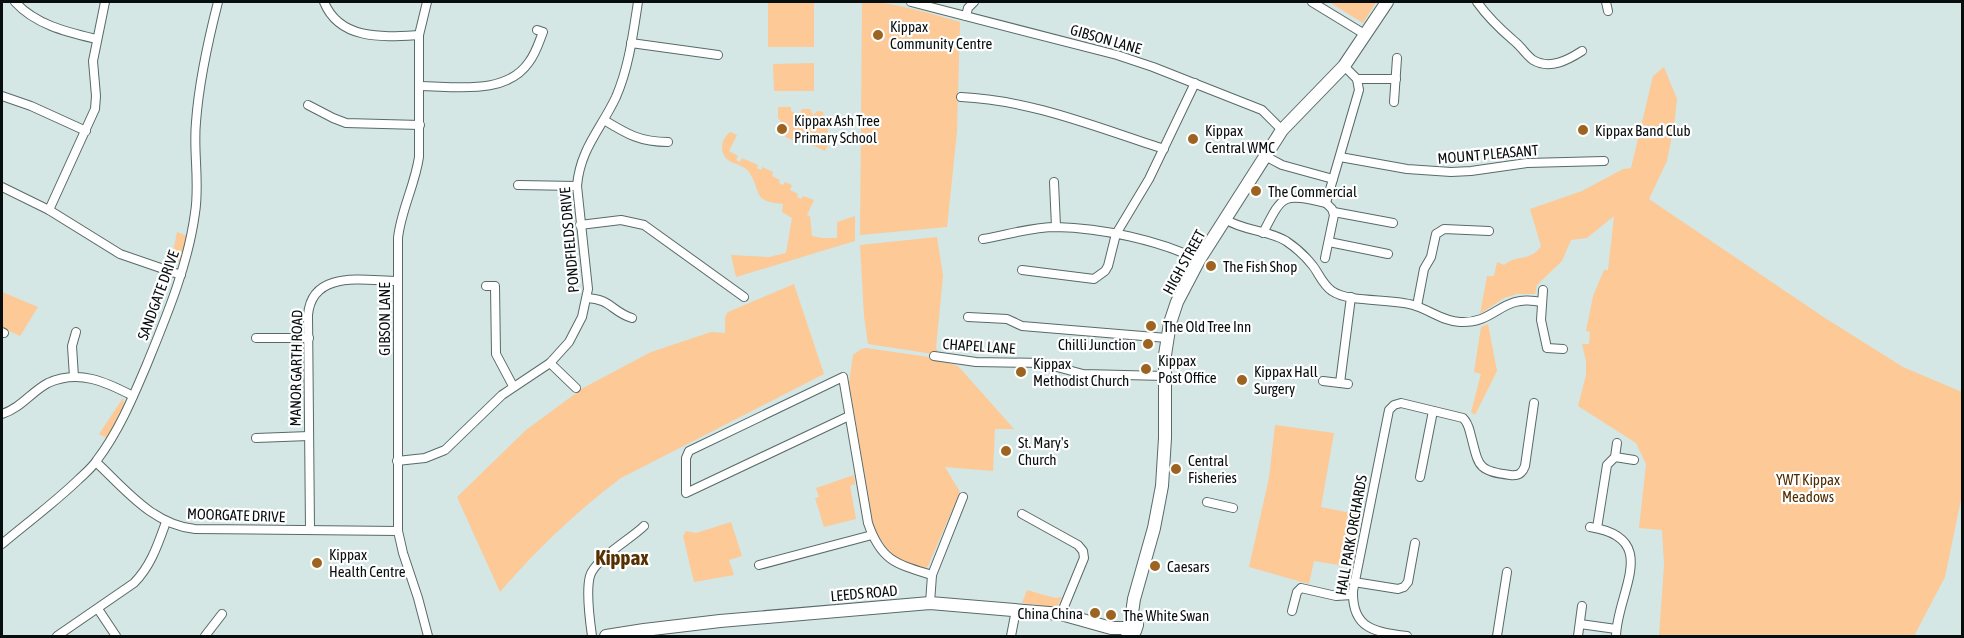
<svg xmlns="http://www.w3.org/2000/svg" width="1964" height="638" font-family="'Asap Condensed',sans-serif">
<style>
.green{fill:#fcc997}
.lines{fill:none;stroke-linecap:round;stroke-linejoin:round}
.minor-casing{stroke:#596a68;stroke-width:10}
.secondary-casing{stroke:#596a68;stroke-width:14}
.minor{stroke:#fff;stroke-width:8}
.secondary{stroke:#fff;stroke-width:12}
.poi-dot{fill:#9d6421;stroke:#fff;stroke-width:2}
.labels{text-anchor:middle;dominant-baseline:central;stroke-width:4.5;stroke-linejoin:round;paint-order:stroke}
.poi-label{font-size:15px;fill:#080e0e;stroke:#fff;text-anchor:start}
.street-label{font-size:15px;fill:#080e0e;stroke:#fff}
.park-label{font-size:15px;fill:#502c00;stroke:#fff}
.district-label{font-size:21px;font-weight:bold;fill:#563000;stroke:#fff}
</style>
<rect width="100%" height="100%" fill="#d4e7e5"/>
<!-- green -->
<g class="green">
<rect x="768" y="2" width="46" height="45"/>
<path d="M862,2c34,0 66,11 98,20l-3,110 -10,95 -87,8z"/>
<polygon points="1329,2 1376,2 1363,23"/>
<polygon points="814,63 814,91 774,91 773,64"/>
<path d="M1664,67l13,32 -3,27 -7,35 -18,38 176,119 78,49 59,25v103l-17,82 -31,59h-255l5,-71 -2,-35 -23,-2 7,-64 -10,-21 -58,-37 8,-31v-14l-4,-17h7l1,-12 -4,-1 7,-35 11,-26h4l6,-54 -27,22 -16,2 -9,21 -25,24 -2,9h-18l-13,4 -24,16 7,-38h7l3,-14 7,3c12,-11 27,-3 37,-19l-11,-37 52,-18 41,-22 8,-1 22,-92z"/>
<polygon points="778,107 791,107 791,111 799,115 802,109 810,109 813,115 818,111 823,112 825,121 828,121 828,145 825,151 797,138 795,141 785,137 790,127 783,124 778,118"/>
<path d="M730,132l7,3 -8,16 9,5 -2,4 4,2 2,-4 16,7 -1,3 4,2 1,-3 11,5 -1,4 8,4 -1,3 4,2 2,-3 7,3 -2,5 8,4 -1,3 4,2 2,-3 11,4 -7,15 3,1 2,20 10,2h15v-16l18,-6v25l-119,36 -5,-22 38,2 17,-4 6,-35 -10,-6 1,-8c-32,-2 -21,-13 -34,-32 -8,-11 -26,-6 -27,-24 0,-7 3,-12 8,-16z"/>
<polygon points="177,232 187,236 180,260 170,267"/>
<polygon points="937,237 943,276 936,348 939,353 933,354 868,344 864,316 860,245"/>
<path d="M794,284l30,90 -203,104c-44,33 -85,72 -121,114l-43,-95 69,-67 57,-42 68,-36 60,-20 14,1v-16l3,-5z"/>
<polygon points="2,292 38,307 20,336 3,328"/>
<polygon points="1488,324 1497,371 1475,415 1471,412 1481,374 1474,372 1481,327"/>
<polygon points="866,348 929,357 958,366 1014,429 995,429 993,471 945,467 960,492 928,566 924,570 900,561 890,553 874,530 849,383 853,355 861,349"/>
<polygon points="123,398 124,406 107,438 99,434"/>
<polygon points="1275,425 1334,433 1321,507 1361,515 1351,567 1314,561 1309,584 1249,567 1269,478"/>
<polygon points="854,475 855,484 850,486 856,519 824,527 815,498 819,497 816,488"/>
<polygon points="731,522 742,556 729,560 734,575 694,582 683,536 686,531 696,533"/>
<polygon points="1027,590 1055,598 1062,597 1058,605 1053,607 1022,603"/>
</g>
<g class="lines">
<defs>
<g id="minor">
<path d="M15,2c21,23 52,30 81,37"/>
<path d="M324,2c16,39 60,35 95,33"/>
<path d="M427,2l-8,33v122c-4,28 -18,53 -21,81v293l5,22 15,45 10,38"/>
<polyline points="911,2 1117,55 1153,67 1262,110 1282,130"/>
<polyline points="1312,2 1366,35"/>
<path d="M1477,2c10,14 22,26 36,38 7,5 13,15 20,20 17,10 35,0 49,-9"/>
<polyline points="1606,2 1608,11"/>
<polyline points="966,16 968,8 974,2"/>
<polyline points="631,43 718,55"/>
<polyline points="1357,79 1396,79"/>
<path d="M419,86c36,0 87,10 110,-24 7,-9 10,-20 14,-30l-6,-2"/>
<polyline points="2,96 31,106 86,131"/>
<path d="M961,97c70,3 137,31 203,52"/>
<polyline points="1394,102 1397,58"/>
<polyline points="308,105 333,118 346,123 420,125"/>
<path d="M604,120c23,14 36,22 64,22"/>
<polyline points="1265,156 1282,165 1333,179"/>
<polyline points="1340,157 1407,169 1451,172 1471,171 1527,163 1604,161"/>
<polyline points="1054,182 1056,227"/>
<polyline points="518,185 577,186"/>
<polyline points="2,187 49,210 120,254 181,275"/>
<polyline points="49,210 95,109 96,96 93,61 105,2"/>
<polyline points="1334,212 1393,223"/>
<path d="M1225,219c18,12 43,11 61,22 9,6 20,16 27,25 6,8 10,19 19,25 17,12 60,7 81,14 17,5 29,16 47,17 37,2 40,-29 82,-20"/>
<polyline points="580,225 621,220 644,225 744,297"/>
<path d="M1263,233c20,-39 19,-40 63,-30"/>
<path d="M983,239c23,-4 49,-12 73,-12 45,1 103,13 143,33"/>
<polyline points="1329,242 1388,254"/>
<polyline points="1325,258 1334,215 1332,209 1326,203 1359,90 1357,79 1344,66"/>
<polyline points="1022,270 1094,279 1105,271 1108,266 1116,234 1149,179 1195,83"/>
<polyline points="486,286 495,286 496,354 513,386"/>
<polyline points="1543,290 1541,320 1547,348 1563,349"/>
<path d="M587,298c24,1 25,14 45,20"/>
<polyline points="1417,306 1424,269 1431,257 1436,234 1444,229 1489,231"/>
<polyline points="968,317 1007,319 1022,326 1167,338"/>
<polyline points="2,332 4,333"/>
<polyline points="256,338 309,338"/>
<polyline points="934,356 976,362 1042,363 1083,374 1165,376"/>
<polyline points="550,363 576,388"/>
<polyline points="74,377 72,346 76,332"/>
<polyline points="1323,381 1348,384"/>
<polyline points="1340,383 1351,297"/>
<path d="M2,414c19,-6 29,-22 46,-31 31,-14 58,-1 85,13"/>
<path d="M849,416l-163,77v-35l3,-7 154,-74 25,146c13,38 28,41 64,52"/>
<polyline points="256,438 309,436"/>
<polyline points="1615,457 1617,443"/>
<path d="M397,461l28,-3 20,-8 57,-55 48,-32 19,-21 13,-25 6,-28 -11,-103c3,-37 24,-57 39,-89 13,-30 17,-63 22,-95"/>
<path d="M96,462c29,27 57,63 99,67l203,2"/>
<polyline points="1420,477 1433,411"/>
<polyline points="1207,502 1233,508"/>
<polyline points="1022,514 1078,545 1083,551 1084,558 1061,614"/>
<path d="M1590,527c72,11 27,65 26,109"/>
<polyline points="1597,528 1607,465 1615,457 1634,460"/>
<path d="M310,530l-2,-215c4,-46 57,-34 89,-34"/>
<path d="M2,544c25,-21 52,-41 76,-64 6,-6 14,-12 19,-20 22,-29 36,-63 50,-96 20,-49 41,-99 48,-151 5,-31 -2,-61 1,-91 3,-41 12,-81 22,-120"/>
<polyline points="759,565 872,535"/>
<polyline points="1354,582 1398,589 1404,587 1408,582 1415,543"/>
<polyline points="930,603 932,575 963,497"/>
<polyline points="98,609 116,636"/>
<polyline points="1292,611 1297,592 1301,588 1336,596 1352,595"/>
<polyline points="1580,624 1616,629"/>
<path d="M57,636l77,-53c17,-17 24,-39 32,-61"/>
<polyline points="205,636 222,614"/>
<path d="M592,636c-2,-14 -6,-46 -2,-60 5,-17 41,-37 54,-50"/>
<polyline points="1011,636 1016,610"/>
<path d="M1407,636c-32,-4 -55,-7 -54,-45l36,-181 5,-5 7,-2 62,15c6,6 6,11 8,18 8,30 6,35 39,39 8,1 12,-1 15,-9l9,-63"/>
<polyline points="1497,636 1507,572"/>
<polyline points="1578,636 1582,606"/>
</g>
<g id="secondary">
<polyline points="1131,620 1134,599 1154,528 1162,486 1165,438 1165,355 1170,323 1177,302 1199,260 1282,130 1344,66 1387,2"/>
<polyline points="1123,628 1130,634 1135,631 1137,625 1131,620"/>
<polyline points="606,636 644,630 720,621 930,603 1061,614 1111,628 1123,628"/>
</g>
</defs>
<!-- minor casing -->
<use href="#minor" class="minor-casing"/>
<!-- secondary casing -->
<use href="#secondary" class="secondary-casing"/>
<!-- minor -->
<use href="#minor" class="minor"/>
<!-- secondary -->
<use href="#secondary" class="secondary"/>
</g>
<!-- markers -->
<g class="poi-dot">
<circle cx="878" cy="35" r="6"/>
<circle cx="782" cy="129" r="6"/>
<circle cx="1583" cy="130" r="6"/>
<circle cx="1193" cy="139" r="6"/>
<circle cx="1256" cy="191" r="6"/>
<circle cx="1211" cy="266" r="6"/>
<circle cx="1151" cy="326" r="6"/>
<circle cx="1148" cy="344" r="6"/>
<circle cx="1146" cy="369" r="6"/>
<circle cx="1021" cy="372" r="6"/>
<circle cx="1242" cy="380" r="6"/>
<circle cx="1006" cy="451" r="6"/>
<circle cx="1176" cy="469" r="6"/>
<circle cx="317" cy="563" r="6"/>
<circle cx="1155" cy="566" r="6"/>
<circle cx="1095" cy="613" r="6"/>
<circle cx="1111" cy="615" r="6"/>
</g>
<g class="labels">
<!-- poi labels -->
<g class="poi-label">
<text x="890" y="26">Kippax<tspan x="890" dy="17">Community Centre</tspan></text>
<text x="794" y="120">Kippax Ash Tree<tspan x="794" dy="17">Primary School</tspan></text>
<text x="1205" y="130">Kippax<tspan x="1205" dy="17">Central WMC</tspan></text>
<text x="1595" y="130">Kippax Band Club</text>
<text x="1268" y="191">The Commercial</text>
<text x="1223" y="266">The Fish Shop</text>
<text x="1163" y="326">The Old Tree Inn</text>
<text x="1136" y="344" text-anchor="end">Chilli Junction</text>
<text x="1158" y="360">Kippax<tspan x="1158" dy="17">Post Office</tspan></text>
<text x="1033" y="363">Kippax<tspan x="1033" dy="17">Methodist Church</tspan></text>
<text x="1254" y="371">Kippax Hall<tspan x="1254" dy="17">Surgery</tspan></text>
<text x="1018" y="442">St. Mary's<tspan x="1018" dy="17">Church</tspan></text>
<text x="1188" y="460">Central<tspan x="1188" dy="17">Fisheries</tspan></text>
<text x="329" y="554">Kippax<tspan x="329" dy="17">Health Centre</tspan></text>
<text x="1167" y="566">Caesars</text>
<text x="1083" y="613" text-anchor="end">China China</text>
<text x="1123" y="615">The White Swan</text>
</g>
<!-- street labels -->
<g class="street-label">
<text transform="translate(1106 39) rotate(16)">GIBSON LANE</text>
<text transform="translate(1488 154) rotate(-5)">MOUNT PLEASANT</text>
<text transform="translate(569 240) rotate(-95)">PONDFIELDS DRIVE</text>
<text transform="translate(1184 262) rotate(-61)">HIGH STREET</text>
<text transform="translate(158 295) rotate(-70)">SANDGATE DRIVE</text>
<text transform="translate(384 319) rotate(-90)">GIBSON LANE</text>
<text transform="translate(979 346) rotate(4)">CHAPEL LANE</text>
<text transform="translate(296 368) rotate(-89)">MANOR GARTH ROAD</text>
<text transform="translate(236 515) rotate(2)">MOORGATE DRIVE</text>
<text transform="translate(1351 535) rotate(-80)">HALL PARK ORCHARDS</text>
<text transform="translate(864 593) rotate(-5)">LEEDS ROAD</text>
</g>
<!-- park labels -->
<g class="park-label">
<text x="1808" y="479">YWT Kippax<tspan x="1808" dy="17">Meadows</tspan></text>
</g>
<!-- district labels -->
<g class="district-label">
<text x="622" y="557">Kippax</text>
</g>
</g>
<!-- border -->
<rect width="1964" height="638" fill="none" stroke="#080e0e" stroke-width="6"/>
</svg>
